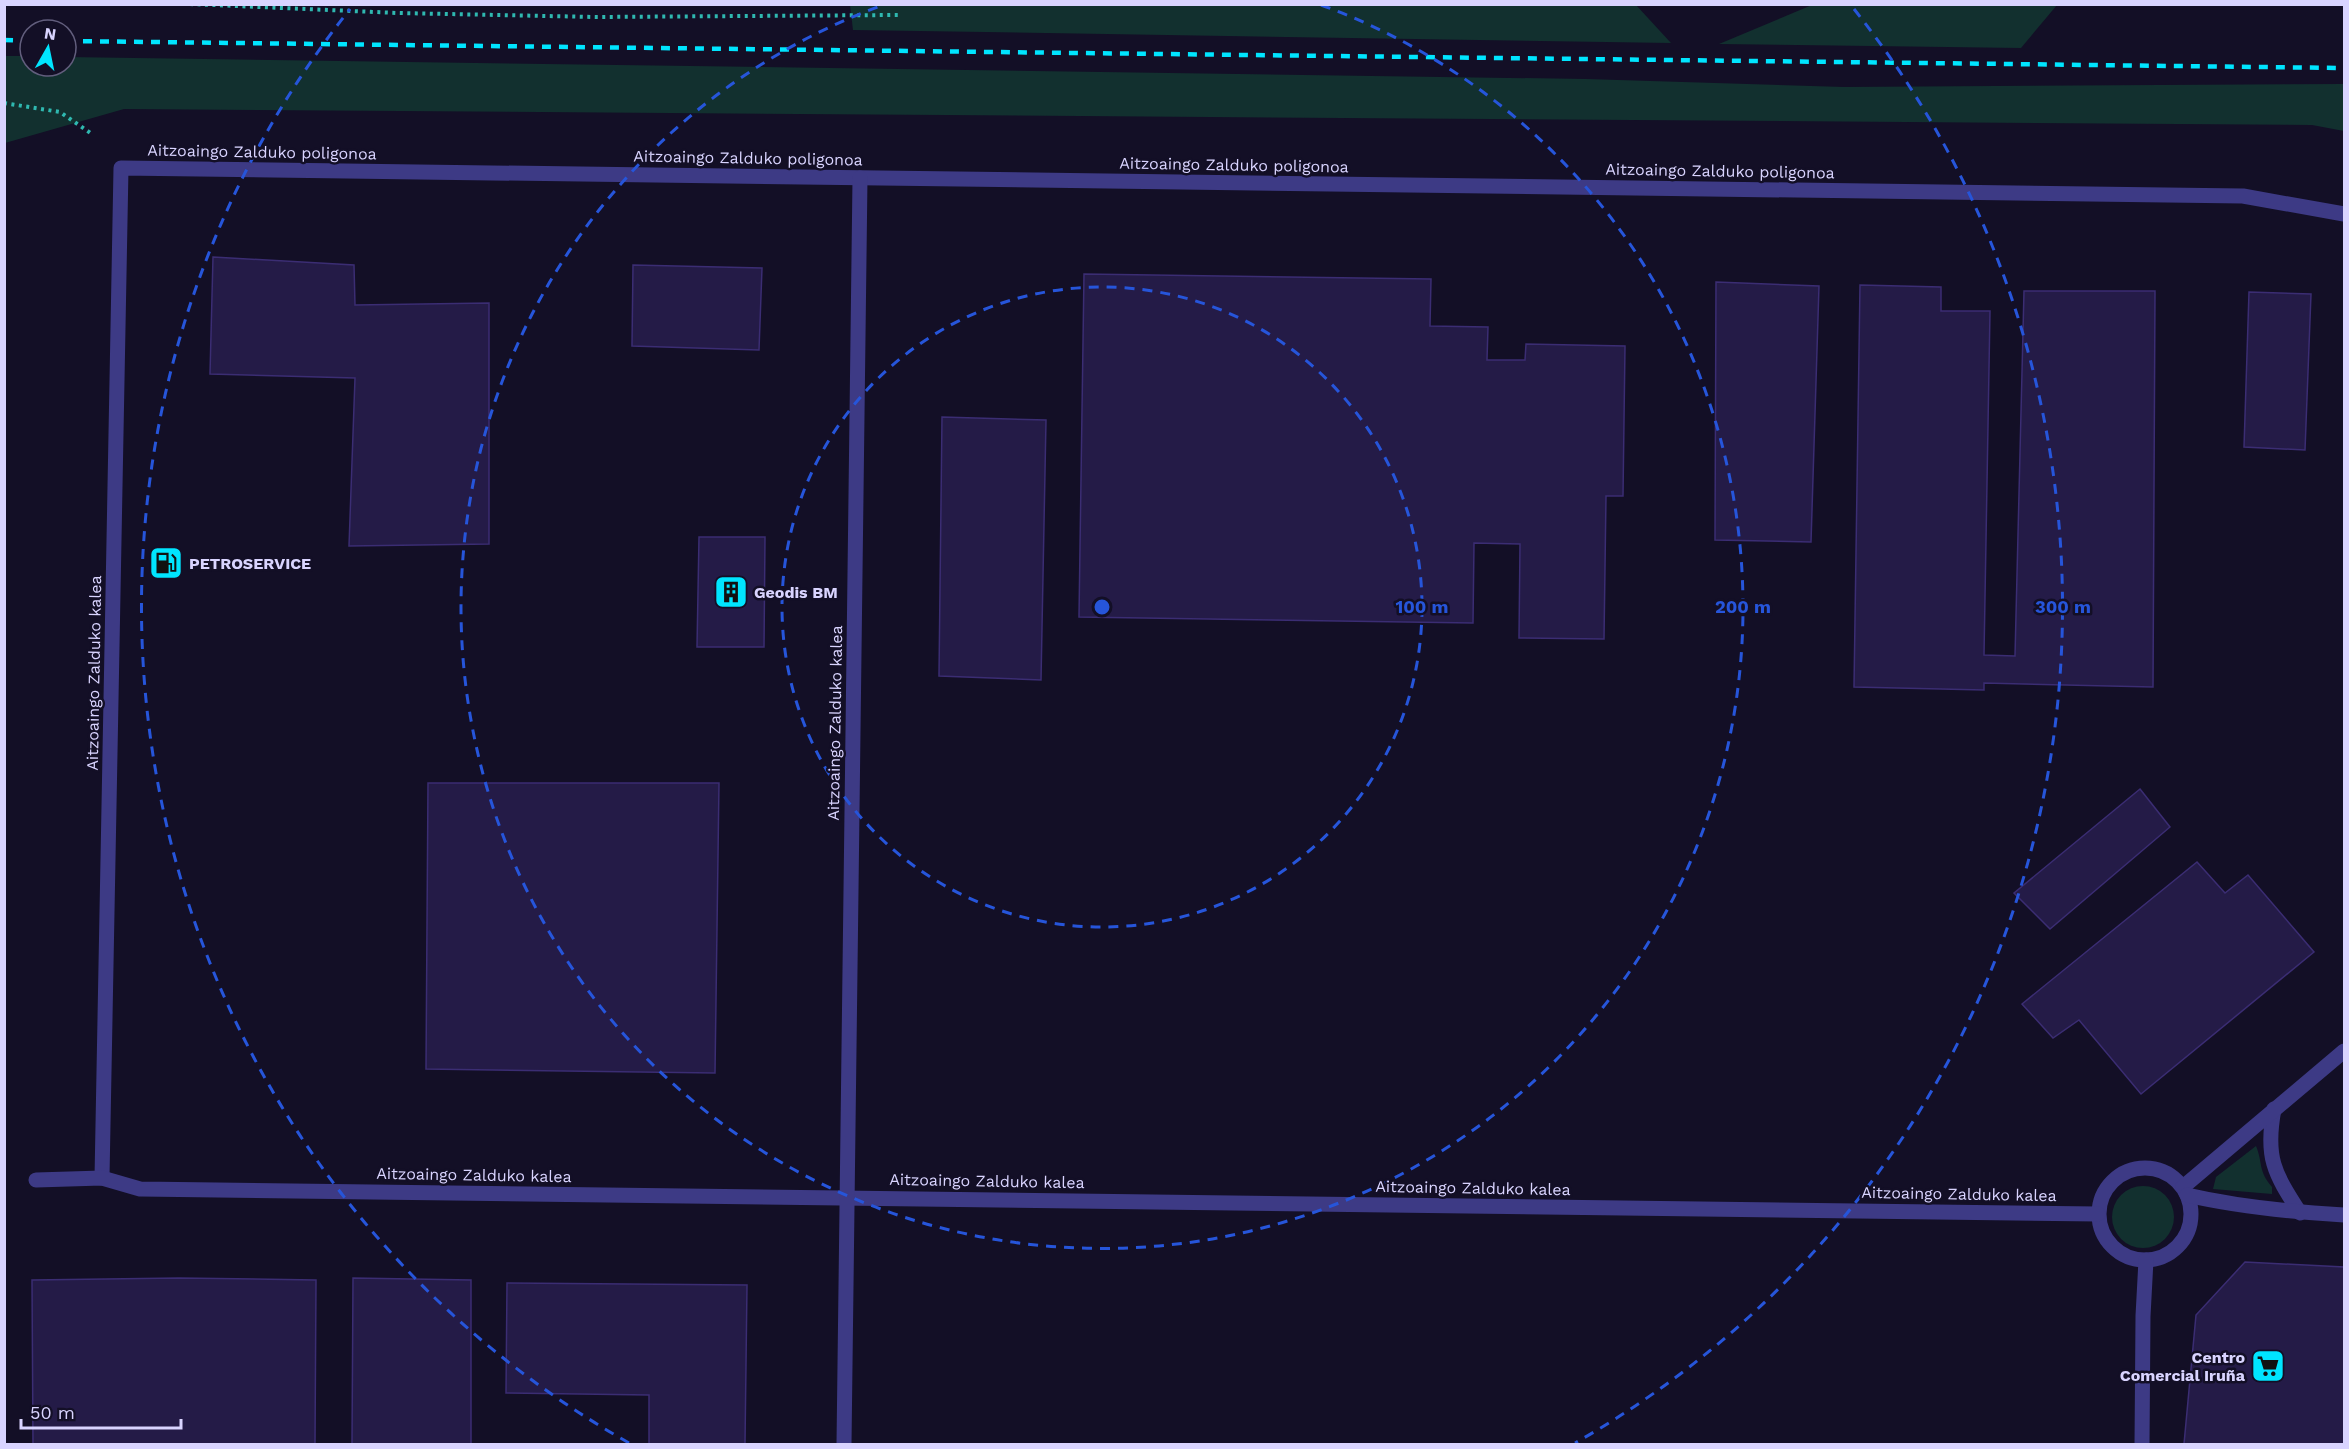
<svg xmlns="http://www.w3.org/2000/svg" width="2349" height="1449" font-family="'Work Sans',sans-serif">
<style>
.green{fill:#12302f}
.building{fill:#241b47;stroke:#3b2d73;stroke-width:1.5}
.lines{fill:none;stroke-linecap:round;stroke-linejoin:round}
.path{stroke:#2fb8b0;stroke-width:4;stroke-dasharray:3 4.5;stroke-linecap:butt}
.minor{stroke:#3d3a85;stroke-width:15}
.rail{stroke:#00e5ff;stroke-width:4.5;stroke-dasharray:9 8;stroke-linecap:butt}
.ring{fill:none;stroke:#2655da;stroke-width:3;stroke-dasharray:10 8}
.labels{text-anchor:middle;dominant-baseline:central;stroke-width:5;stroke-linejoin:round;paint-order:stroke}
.street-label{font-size:16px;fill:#d9d4ff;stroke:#130f26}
.poi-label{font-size:16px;font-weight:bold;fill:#d9d4ff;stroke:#130f26;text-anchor:start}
.centre{fill:#2655da;stroke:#130f26;stroke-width:3}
.ring-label{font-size:18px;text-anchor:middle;font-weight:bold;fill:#2655da;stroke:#130f26;stroke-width:5;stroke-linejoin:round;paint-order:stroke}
</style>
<rect width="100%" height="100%" fill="#130f26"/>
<!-- green -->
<g class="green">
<polygon points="850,5 1636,5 1671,43 853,30"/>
<polygon points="1812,5 1812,4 2057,5 2021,48 1719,44"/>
<polygon points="5,56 30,56 30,66 66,66 66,57 1586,79 1844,87 2344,84 2344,131 2312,125 124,109 5,143"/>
<path d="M2256,1146c7,17 2,25 16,41v7l-59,-5 3,-12z"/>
<circle cx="2143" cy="1217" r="31"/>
</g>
<!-- building -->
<g class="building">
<polygon points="213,257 354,265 355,305 489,303 489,544 349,546 355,378 210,374"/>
<polygon points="633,265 762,268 759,350 632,346"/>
<polygon points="1084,274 1431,279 1430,326 1488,327 1487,360 1525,360 1526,344 1625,346 1623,496 1606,496 1604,639 1519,638 1520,544 1474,543 1473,623 1079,617"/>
<polygon points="1716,282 1819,286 1811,542 1715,540"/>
<polygon points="1860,285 1941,287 1941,311 1990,311 1984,655 2015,656 2024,291 2155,291 2153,687 1984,683 1984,690 1854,687"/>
<polygon points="2249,292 2311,294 2305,450 2244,447"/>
<polygon points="942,417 1046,420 1041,680 939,676"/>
<polygon points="699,537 765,537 764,647 697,647"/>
<polygon points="428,783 719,783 715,1073 426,1069"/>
<polygon points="2140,789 2170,827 2050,929 2014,893"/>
<polygon points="2197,862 2225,893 2248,875 2314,952 2141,1094 2079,1020 2053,1038 2022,1004"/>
<polygon points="2245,1262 2344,1267 2344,1444 2184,1444 2196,1315"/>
<polygon points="179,1278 316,1280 315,1444 33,1444 32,1280"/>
<polygon points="353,1278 471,1280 471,1444 352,1444"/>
<polygon points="507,1283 747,1285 745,1444 649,1444 649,1395 506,1393"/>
</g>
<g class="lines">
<!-- path -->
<g class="path">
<polyline points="190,4 398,13 596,17 898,15"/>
<polyline points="4,103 60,112 92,134"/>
</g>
<!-- minor -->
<g class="minor">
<path d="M2274,1109c-9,48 0,64 26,104"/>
<circle cx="2145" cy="1214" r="46"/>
<polyline points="102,1178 121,168 2243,196 2344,214"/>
<polyline points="36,1180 102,1178 140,1189 2098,1214"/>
<polyline points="2183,1187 2344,1051"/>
<path d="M2187,1195c52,12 104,17 157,20"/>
<polyline points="844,1444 860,178"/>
<polyline points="2142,1444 2143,1316 2146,1260"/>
</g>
<!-- rail -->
<g class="rail">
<polyline points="4,40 30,41"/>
<polyline points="66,41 2344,68"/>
</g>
</g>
<!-- distance rings -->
<g class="ring">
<circle cx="1102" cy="607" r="320"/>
<path d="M1321 5A641 641 0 1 1 883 5"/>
<path d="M629 1443A961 961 0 0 1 350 9M1854 9A961 961 0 0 1 1575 1443"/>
</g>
<!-- icons -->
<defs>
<symbol id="fuel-square" viewBox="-11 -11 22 22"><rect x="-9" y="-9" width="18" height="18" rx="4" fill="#00e5ff" stroke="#130f26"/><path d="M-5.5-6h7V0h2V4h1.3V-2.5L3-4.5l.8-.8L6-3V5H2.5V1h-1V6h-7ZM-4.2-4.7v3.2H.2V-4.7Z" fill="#111"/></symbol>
<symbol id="building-square" viewBox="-11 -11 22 22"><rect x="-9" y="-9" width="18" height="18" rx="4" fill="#00e5ff" stroke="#130f26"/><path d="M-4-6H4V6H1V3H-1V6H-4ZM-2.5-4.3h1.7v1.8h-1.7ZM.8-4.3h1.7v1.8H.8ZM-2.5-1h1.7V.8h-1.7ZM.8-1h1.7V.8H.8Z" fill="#111"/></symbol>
<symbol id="supermarket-square" viewBox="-11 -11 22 22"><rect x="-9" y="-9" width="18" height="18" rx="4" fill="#00e5ff" stroke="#130f26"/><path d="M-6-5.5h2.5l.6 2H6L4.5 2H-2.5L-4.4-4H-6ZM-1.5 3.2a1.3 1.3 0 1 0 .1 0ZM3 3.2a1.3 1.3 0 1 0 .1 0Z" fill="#111"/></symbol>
</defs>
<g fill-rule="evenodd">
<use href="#fuel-square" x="147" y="544" width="38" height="38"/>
<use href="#building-square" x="712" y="573" width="38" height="38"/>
<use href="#supermarket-square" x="2249" y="1347" width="38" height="38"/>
</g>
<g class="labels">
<!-- street labels -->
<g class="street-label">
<text transform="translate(262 152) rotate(1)">Aitzoaingo Zalduko poligonoa</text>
<text transform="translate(748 158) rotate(1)">Aitzoaingo Zalduko poligonoa</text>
<text transform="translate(1234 165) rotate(1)">Aitzoaingo Zalduko poligonoa</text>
<text transform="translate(1720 171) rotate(1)">Aitzoaingo Zalduko poligonoa</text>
<text transform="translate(94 673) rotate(-89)">Aitzoaingo Zalduko kalea</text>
<text transform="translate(835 723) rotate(-89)">Aitzoaingo Zalduko kalea</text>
<text transform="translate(474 1175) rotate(1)">Aitzoaingo Zalduko kalea</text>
<text transform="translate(987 1181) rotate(1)">Aitzoaingo Zalduko kalea</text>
<text transform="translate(1473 1188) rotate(1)">Aitzoaingo Zalduko kalea</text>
<text transform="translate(1959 1194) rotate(1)">Aitzoaingo Zalduko kalea</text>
</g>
<!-- poi labels -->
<g class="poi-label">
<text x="189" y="563">PETROSERVICE</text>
<text x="754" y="592">Geodis BM</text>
<text x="2245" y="1357" text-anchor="end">Centro<tspan x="2245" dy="18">Comercial Iruña</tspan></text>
</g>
</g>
<circle cx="1102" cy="607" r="9" class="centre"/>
<g class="ring-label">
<text x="1422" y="613">100 m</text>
<text x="1743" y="613">200 m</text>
<text x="2063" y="613">300 m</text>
</g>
<!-- border -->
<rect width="2349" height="1449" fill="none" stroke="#d9d4ff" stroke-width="12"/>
<!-- north arrow -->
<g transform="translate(48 48) rotate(9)"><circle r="28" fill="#130f26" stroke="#625e7d" stroke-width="1.5"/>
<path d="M0-4.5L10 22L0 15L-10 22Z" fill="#00e5ff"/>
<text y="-9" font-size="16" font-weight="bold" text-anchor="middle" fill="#d9d4ff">N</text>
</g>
<!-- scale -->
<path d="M21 1419v9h160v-9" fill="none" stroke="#d9d4ff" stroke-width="3"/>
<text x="30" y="1419" font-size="18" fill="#d9d4ff" stroke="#130f26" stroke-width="4.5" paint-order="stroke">50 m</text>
</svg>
